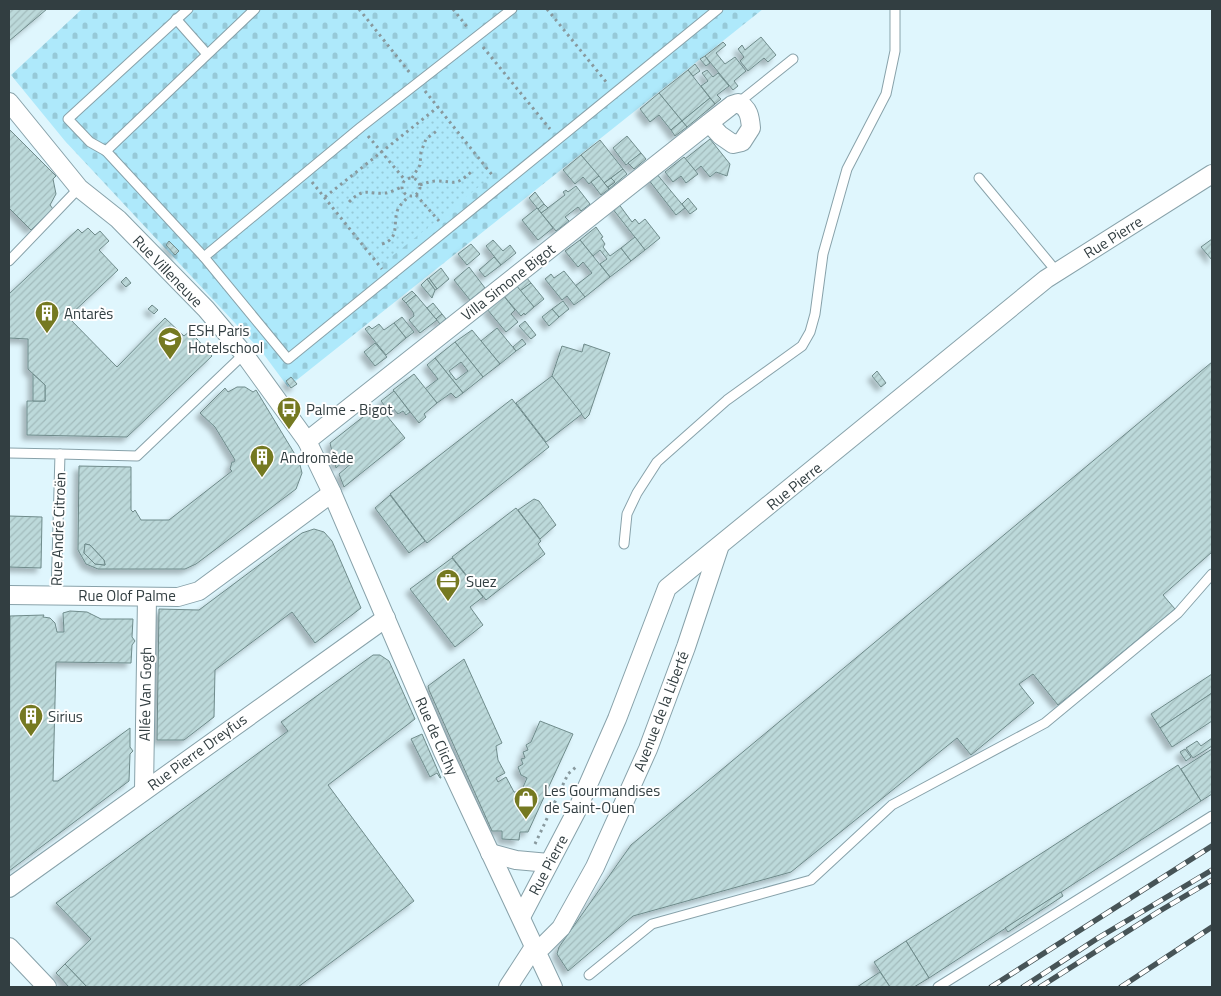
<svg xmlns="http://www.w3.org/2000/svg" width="1221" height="996" font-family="'Titillium Web',sans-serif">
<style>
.cemetery{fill:url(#cemetery-stones)}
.park{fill:url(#park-dots)}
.building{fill:url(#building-hatch);stroke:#6f8b8b;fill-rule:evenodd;filter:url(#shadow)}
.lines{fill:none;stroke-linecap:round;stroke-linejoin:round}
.service-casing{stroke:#88a2aa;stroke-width:11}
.minor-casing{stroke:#88a2aa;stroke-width:20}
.path{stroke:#88999e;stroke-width:3;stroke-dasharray:2.5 4;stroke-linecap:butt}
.service{stroke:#fff;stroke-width:9}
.minor{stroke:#fff;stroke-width:18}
.rail-casing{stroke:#475457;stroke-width:5.5}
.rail{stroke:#fff;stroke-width:4;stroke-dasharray:11;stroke-linecap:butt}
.labels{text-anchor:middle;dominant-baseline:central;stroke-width:4;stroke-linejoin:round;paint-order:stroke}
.street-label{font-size:15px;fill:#323e41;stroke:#fff}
.poi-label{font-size:15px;fill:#323e41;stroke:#fff;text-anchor:start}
</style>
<defs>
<pattern id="cemetery-stones" width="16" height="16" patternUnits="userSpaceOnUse" patternTransform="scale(1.25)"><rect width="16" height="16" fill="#aee9fb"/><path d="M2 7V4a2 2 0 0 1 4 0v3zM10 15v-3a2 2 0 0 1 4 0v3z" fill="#96c9d8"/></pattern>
<pattern id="park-dots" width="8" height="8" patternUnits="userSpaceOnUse" patternTransform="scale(1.25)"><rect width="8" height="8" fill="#aee9fb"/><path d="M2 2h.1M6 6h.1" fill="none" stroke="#96c9d8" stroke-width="1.8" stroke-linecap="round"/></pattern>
<pattern id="building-hatch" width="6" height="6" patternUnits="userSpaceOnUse" patternTransform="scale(1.25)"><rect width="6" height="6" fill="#bcd9da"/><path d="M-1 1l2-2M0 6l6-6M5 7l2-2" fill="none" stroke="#a2bbbc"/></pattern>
<filter id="shadow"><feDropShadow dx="-4.5" dy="4.5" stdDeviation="2.5" flood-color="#0004"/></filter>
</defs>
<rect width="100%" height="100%" fill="#dff6fd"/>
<!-- cemetery -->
<polygon class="cemetery" points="82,9 763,9 288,387 262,352 65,141 11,75"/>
<!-- park -->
<polygon class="park" points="437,110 491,177 381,265 328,198"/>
<!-- building -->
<g class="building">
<polygon points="9,9 47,9 9,41"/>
<polygon points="761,37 776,55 768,62 764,58 748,71 740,61 744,57 738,49 742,45 745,50"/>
<polygon points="723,42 726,45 716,53 725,64 735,57 746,71 734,81 738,86 733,90 705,56"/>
<polygon points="705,56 710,63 706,66 700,59"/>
<polygon points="695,64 700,71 693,76 688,70"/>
<polygon points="688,70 710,98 682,121 659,93"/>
<polygon points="707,70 713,77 718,73 729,86 717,95 721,99 715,104 701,86 708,81 702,73"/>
<polygon points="659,93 682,121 671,130 659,115 650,122 640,109"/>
<polygon points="710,98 715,104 687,127 682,121"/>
<polygon points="682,121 687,127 675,136 671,130"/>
<polygon points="9,129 56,176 53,179 56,194 50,205 53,209 31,230 9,208"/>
<polygon points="627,136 641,153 626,165 613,148"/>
<polygon points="710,139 730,164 727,176 716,172 710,177 701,166 695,171 685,159"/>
<polygon points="600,140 623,169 604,183 581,155"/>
<polygon points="641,153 646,159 634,169 628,163"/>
<polygon points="581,155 599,176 589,184 583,177 575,184 563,170"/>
<polygon points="684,157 698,174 686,183 681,176 673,182 665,172"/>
<polygon points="623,169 627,174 609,189 608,187 615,182 611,178"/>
<polygon points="656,173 685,208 676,215 648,179"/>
<polygon points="599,176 609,189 601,195 591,182"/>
<polygon points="611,178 615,182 608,187 604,183"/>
<polygon points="576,186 590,204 581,211 578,207 565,217 569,221 556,231 541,213 565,195 563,192 566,190 568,192"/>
<polygon points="535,192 544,204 538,209 529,198"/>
<polygon points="688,198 697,209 690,214 682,204"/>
<polygon points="618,203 632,222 635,219 639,224 645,219 660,238 645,250 612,208"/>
<polygon points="544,204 548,208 541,213 538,209"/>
<polygon points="537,208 553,228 538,240 522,220"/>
<polygon points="596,227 603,237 601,238 605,244 603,247 610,256 621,248 631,261 610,277 600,264 607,259 600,250 593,256 580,240"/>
<polygon points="88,228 95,235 100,231 109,241 99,250 118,270 68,317 117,367 165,318 184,336 190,331 212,356 127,437 27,435 27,401 45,401 45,385 28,369 28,339 9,338 9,294 78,229 82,233"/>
<polygon points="635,237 645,250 631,261 621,248"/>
<polygon points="1212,239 1212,260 1201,247"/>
<polygon points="493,240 503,251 510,245 516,253 501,265 486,246"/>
<polygon points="580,240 610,277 585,297 575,286 592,273 583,262 578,267 565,251"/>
<polygon points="169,241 179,251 175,255 166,245"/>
<polygon points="471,244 480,254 467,265 458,254"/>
<polygon points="494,257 501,265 485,277 479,270"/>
<polygon points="469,267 485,288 470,300 454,280"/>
<polygon points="441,268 449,279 437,289 429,278"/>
<polygon points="564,271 585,297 574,305 567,296 562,300 545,279 551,274 554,278"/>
<polygon points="126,277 131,283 126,287 121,282"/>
<polygon points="526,277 531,283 520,291 516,285"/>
<polygon points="429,278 437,289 435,290 427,279"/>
<polygon points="427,279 435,290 432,298 421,285"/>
<polygon points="531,283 544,299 534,307 520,291"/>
<polygon points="516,285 534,307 525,315 524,313 521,316 503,295"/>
<polygon points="412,291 416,295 406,303 402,299"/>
<polygon points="416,295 437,320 420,333 409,320 414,316 413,312 406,303"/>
<polygon points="503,295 515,310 511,314 518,322 506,332 487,309"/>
<polygon points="563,301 569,309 559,317 552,309"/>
<polygon points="433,303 442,314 436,319 427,308"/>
<polygon points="152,305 158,310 154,314 148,309"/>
<polygon points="552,309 559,317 549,326 542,317"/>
<polygon points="442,314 446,319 440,324 436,319"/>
<polygon points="402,317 414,332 406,338 394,323"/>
<polygon points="525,321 536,335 531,339 519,326"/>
<polygon points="394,323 406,338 386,355 365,329 369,326 372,329 379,324 384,330"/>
<polygon points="497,328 516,351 500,364 481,341"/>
<polygon points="472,330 500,364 483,377 455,342"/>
<polygon points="522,339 526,344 516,351 513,347"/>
<path d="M455,342l28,35 -20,16 -28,-35zM461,362l7,9 -12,9 -7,-9z"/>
<polygon points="375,343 387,357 375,366 364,352"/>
<polygon points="584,344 610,353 589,415 585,419 552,376 562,346 582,352"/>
<polygon points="435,358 463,393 456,398 451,393 437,403 425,389 438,379 427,365"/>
<polygon points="1212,362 1212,552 1163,595 1175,609 1058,705 1033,674 1019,684 1034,703 971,755 957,738 791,872 633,916 568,971 557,954 559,947 631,845"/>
<polygon points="877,371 886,383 881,387 872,376"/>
<polygon points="33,374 45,385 45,401 33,401"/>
<polygon points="414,374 437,403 424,414 426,417 419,423 393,390"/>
<polygon points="552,376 582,414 546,442 516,403"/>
<polygon points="291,377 297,384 291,388 286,381"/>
<path d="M237,387h8l8,5 3,-2 43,71 3,12 -6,16 -100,75 -11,5h-87l-12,-5 -8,-14 1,-84 52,1v43l2,2 2,-2 6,10h28l63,-49 -2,-2 2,-7h2l1,-2 -20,-33 -15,-14 25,-25 3,4zM85,544l5,1 14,15 1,5 -10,-1 -11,-11z"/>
<polygon points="394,391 410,412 406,415 403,411 398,414 392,407 388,410 381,401"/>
<polygon points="512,399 549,447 427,543 390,494"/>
<polygon points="378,405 405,438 344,487 339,474 353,462 351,460 345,465 343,462 336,468 330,443"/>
<polygon points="390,495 425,541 409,553 375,508"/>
<polygon points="534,499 539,501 556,525 540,539 518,510"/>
<polygon points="516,508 541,541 538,544 545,554 486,600 452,557"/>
<polygon points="9,516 42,517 41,568 9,567"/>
<polygon points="314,529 324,532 332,541 361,608 315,643 292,612 215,670 214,717 184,740 157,740 159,609 199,610 302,533"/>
<polygon points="85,544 90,545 104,560 105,565 95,564 84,553"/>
<polygon points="452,558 483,597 470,607 483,625 455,647 410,589"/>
<polygon points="70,611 87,612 101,619 133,619 132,637 135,641 132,645 131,663 56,662 53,781 58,781 130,728 130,747 133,751 130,754 129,781 9,871 10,616 44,615 43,617 50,618 55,623 57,632 64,632 63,613"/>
<polygon points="373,655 380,655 389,661 415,719 328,785 414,901 298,987 87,987 65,964 91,939 56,903 288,731 281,722"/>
<polygon points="464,659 502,743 496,746 498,760 505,773 496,778 498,782 506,777 514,792 521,792 527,778 521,775 518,767 523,764 521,759 525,758 523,752 528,750 526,745 531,742 540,721 573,734 528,832 520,832 519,840 502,839 502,831 492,831 429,690 428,686"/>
<polygon points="1212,674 1212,693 1160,728 1151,714"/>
<polygon points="1212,693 1212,721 1172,747 1160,728"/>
<polygon points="422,734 441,778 440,778 437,773 430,777 411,739"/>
<polygon points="1212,738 1212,746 1193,758 1186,748 1197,741 1201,746"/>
<polygon points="1185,749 1191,757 1186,761 1180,752"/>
<polygon points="1212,749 1212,794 1201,801 1181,769"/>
<polygon points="1178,765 1201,801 929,978 906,941"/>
<polygon points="1061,892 1063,896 1008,932 1005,928"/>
<polygon points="906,941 929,978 914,987 890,987 874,962"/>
<polygon points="65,964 87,987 69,987 56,973"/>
<polygon points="880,972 890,987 857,987"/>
</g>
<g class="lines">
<defs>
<g id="service">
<polyline points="512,9 361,127 204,257 288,359 718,9"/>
<polyline points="176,19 207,54"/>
<polyline points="738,103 793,59"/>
<polyline points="106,151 90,142 68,119 188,9"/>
<polyline points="979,178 1057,272"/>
<polyline points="204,257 106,151 255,9"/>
<polyline points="9,261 79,188"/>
<polyline points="9,453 60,454 56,595"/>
<polyline points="60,454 137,456 244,354"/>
<polyline points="624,544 627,514 637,493 657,462 727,400 802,346 810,332 815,314 823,254 847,169 886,94 895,51 895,9"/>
<polyline points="589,975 652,924 811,880 892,805 1045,723 1178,613 1212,574"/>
<polyline points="938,987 1212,816"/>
</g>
<g id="minor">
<polyline points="9,102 79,188 118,219 206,309 244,354 307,441 332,493 443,752 553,987"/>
<path d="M307,441l402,-318 23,-18 6,-2c11,5 12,14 13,25l-9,14 -9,2 -13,-9 -11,-12"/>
<polyline points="9,595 178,597 199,591 332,493"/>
<polyline points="144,790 147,597"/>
<polyline points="490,853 516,860 549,863"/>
<polyline points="9,888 386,618"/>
<polyline points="521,917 577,810 617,719 667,588 1046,279 1212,174"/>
<polyline points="9,947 47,987"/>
<polyline points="534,947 542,947 561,928 595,867 648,749 686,647 719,548"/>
<polyline points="508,987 534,947"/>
</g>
</defs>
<!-- service casing -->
<use href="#service" class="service-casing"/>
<!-- minor casing -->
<use href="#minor" class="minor-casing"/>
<!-- path -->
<g class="path">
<polyline points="359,9 410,73"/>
<polyline points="453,9 468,28"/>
<polyline points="547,9 607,83"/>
<polyline points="483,47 550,129"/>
<polyline points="425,91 493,176"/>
<polyline points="368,136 405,180"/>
<circle cx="411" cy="187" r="9"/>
<polyline points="412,178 420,165 421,152 426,139 438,130"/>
<polyline points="312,182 382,269"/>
<path d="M420,185c6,-2 11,-4 17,-4 18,0 18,6 34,-9"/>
<polyline points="416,195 439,221"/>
<polyline points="325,197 438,107"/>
<path d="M349,202c16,-16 19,-7 37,-9 5,-1 11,-4 16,-6"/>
<path d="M382,244c19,-6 10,-21 16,-35 2,-4 7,-9 11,-13"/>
<polyline points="535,844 568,774 576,767"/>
</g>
<!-- service -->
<use href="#service" class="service"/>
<!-- minor -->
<use href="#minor" class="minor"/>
<defs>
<g id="rail">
<polyline points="991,987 1212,846"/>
<polyline points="1023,987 1098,938 1212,870"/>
<polyline points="1040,987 1158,912 1212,880"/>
<polyline points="1121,987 1212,927"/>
</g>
</defs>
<!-- rail casing -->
<use href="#rail" class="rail-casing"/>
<!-- rail -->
<use href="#rail" class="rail"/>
</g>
<!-- icons -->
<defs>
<symbol id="building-pin" viewBox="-11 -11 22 30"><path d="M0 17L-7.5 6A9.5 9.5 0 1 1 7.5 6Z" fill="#757921" stroke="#fff"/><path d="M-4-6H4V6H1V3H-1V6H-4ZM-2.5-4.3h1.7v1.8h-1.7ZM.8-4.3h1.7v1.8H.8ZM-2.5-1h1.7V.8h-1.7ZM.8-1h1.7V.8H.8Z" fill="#fff"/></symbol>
<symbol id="university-pin" viewBox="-11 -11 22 30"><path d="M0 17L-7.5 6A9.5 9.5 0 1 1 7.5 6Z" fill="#757921" stroke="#fff"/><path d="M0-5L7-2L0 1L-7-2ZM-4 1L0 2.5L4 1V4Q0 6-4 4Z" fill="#fff"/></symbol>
<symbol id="bus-pin" viewBox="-11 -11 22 30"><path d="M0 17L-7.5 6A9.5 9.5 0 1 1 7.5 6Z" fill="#757921" stroke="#fff"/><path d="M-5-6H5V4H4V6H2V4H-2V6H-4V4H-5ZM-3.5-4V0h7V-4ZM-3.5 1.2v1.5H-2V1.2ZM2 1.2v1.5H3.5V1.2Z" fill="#fff"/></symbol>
<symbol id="office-pin" viewBox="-11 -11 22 30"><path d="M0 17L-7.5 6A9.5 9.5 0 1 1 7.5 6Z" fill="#757921" stroke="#fff"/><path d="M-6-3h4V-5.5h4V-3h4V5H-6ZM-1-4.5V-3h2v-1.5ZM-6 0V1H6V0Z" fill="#fff"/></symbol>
<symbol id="shop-pin" viewBox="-11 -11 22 30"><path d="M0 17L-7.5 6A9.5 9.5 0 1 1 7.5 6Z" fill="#757921" stroke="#fff"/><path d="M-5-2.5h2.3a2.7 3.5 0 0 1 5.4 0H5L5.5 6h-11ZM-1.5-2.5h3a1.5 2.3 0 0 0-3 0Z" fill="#fff"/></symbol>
</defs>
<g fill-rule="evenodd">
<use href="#building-pin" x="33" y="299" width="28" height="38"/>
<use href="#university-pin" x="156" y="325" width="28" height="38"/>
<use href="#bus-pin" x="275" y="395" width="28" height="38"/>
<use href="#building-pin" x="248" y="443" width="28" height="38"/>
<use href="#office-pin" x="434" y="567" width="28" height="38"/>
<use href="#building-pin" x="17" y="702" width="28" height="38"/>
<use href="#shop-pin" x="512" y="785" width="28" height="38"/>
</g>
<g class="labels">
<!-- street labels -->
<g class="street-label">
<text transform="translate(1113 237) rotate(-32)">Rue Pierre</text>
<text transform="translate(168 271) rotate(46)">Rue Villeneuve</text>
<text transform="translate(508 282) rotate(-38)">Villa Simone Bigot</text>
<text transform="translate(794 486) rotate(-39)">Rue Pierre</text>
<text transform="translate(58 529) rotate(-88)">Rue André Citroën</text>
<text x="127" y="595">Rue Olof Palme</text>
<text transform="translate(145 694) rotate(-89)">Allée Van Gogh</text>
<text transform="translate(661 711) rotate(-69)">Avenue de la Liberté</text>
<text transform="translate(437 736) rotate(66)">Rue de Clichy</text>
<text transform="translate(197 752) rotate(-36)">Rue Pierre Dreyfus</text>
<text transform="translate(548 865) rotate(-62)">Rue Pierre</text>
</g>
<!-- poi labels -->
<g class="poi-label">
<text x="64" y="313">Antarès</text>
<text x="188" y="330">ESH Paris<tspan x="188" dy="17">Hotelschool</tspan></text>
<text x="306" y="409">Palme - Bigot</text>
<text x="280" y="457">Andromède</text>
<text x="466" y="581">Suez</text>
<text x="48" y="716">Sirius</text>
<text x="544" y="790">Les Gourmandises<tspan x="544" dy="17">de Saint-Ouen</tspan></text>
</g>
</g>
<!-- border -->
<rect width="1221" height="996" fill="none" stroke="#323e41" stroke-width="20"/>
</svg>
